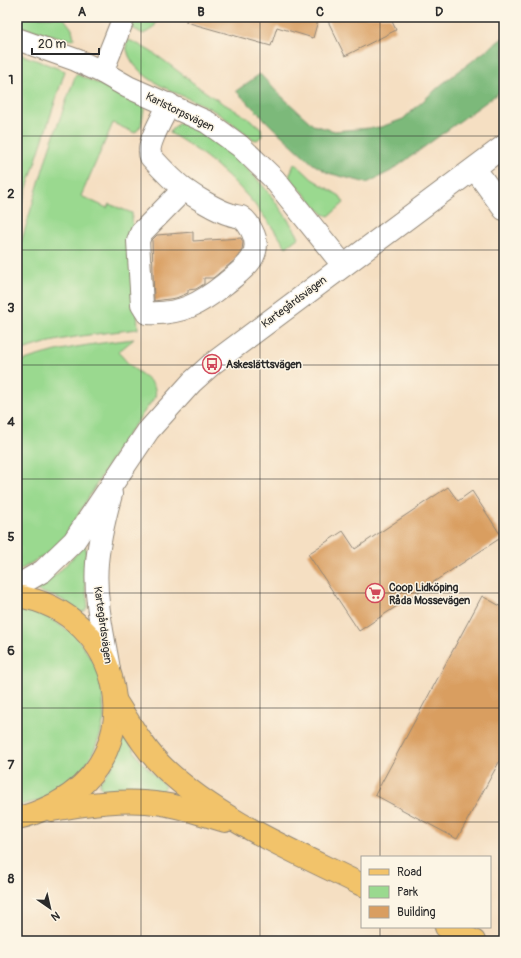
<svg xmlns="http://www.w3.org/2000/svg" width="521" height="958" font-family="Pangolin,sans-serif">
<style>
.green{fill:#9ad98f;stroke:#62825d}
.forest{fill:#7bb97a;stroke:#537252}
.building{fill:#d99e61}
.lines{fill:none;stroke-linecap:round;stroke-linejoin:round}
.minor-casing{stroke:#908576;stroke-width:24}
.major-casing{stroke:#908576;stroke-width:24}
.minor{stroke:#fff;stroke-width:22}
.major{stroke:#f2c36a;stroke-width:22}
.grid{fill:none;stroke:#2b2b2b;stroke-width:1;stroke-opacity:0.55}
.labels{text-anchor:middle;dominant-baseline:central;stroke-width:3;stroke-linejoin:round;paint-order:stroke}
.street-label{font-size:11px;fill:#2b2b2b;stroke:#fcf5e5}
.poi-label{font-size:11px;font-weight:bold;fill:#2b2b2b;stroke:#fcf5e5;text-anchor:start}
.neatline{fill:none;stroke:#2b2b2b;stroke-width:1.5}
.grid-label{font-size:13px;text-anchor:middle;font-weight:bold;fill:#2b2b2b}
</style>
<rect width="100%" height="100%" fill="#fcf5e5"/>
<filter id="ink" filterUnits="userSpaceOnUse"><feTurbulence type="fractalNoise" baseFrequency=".025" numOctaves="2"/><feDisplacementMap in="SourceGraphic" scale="8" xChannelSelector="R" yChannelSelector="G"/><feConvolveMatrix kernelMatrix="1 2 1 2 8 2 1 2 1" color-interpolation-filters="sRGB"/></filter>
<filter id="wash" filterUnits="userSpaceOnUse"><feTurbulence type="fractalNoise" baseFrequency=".012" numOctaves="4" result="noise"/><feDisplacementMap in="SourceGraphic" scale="16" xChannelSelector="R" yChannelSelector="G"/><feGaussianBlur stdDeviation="0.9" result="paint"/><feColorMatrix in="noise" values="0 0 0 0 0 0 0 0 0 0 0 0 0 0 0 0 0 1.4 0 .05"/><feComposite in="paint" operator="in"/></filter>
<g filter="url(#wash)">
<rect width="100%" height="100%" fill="#f5dfc2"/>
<!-- green -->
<g class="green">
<polygon points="17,17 63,17 72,29 74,38 72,40 17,26"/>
<polygon points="134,17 159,17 153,29 143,34 131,27"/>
<path d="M129,40c29,12 53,36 78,53 18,13 38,21 54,35l1,8 -5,4 -4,-1c-13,-10 -27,-21 -42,-30 -27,-15 -83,-28 -85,-66z"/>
<polygon points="17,53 65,71 17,219"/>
<path d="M76,74l69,30 -4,22 -6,7 -22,-10 -32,73 26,12 2,-4 23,9 6,116c-41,5 -82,8 -121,23v-96l32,-107z"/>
<path d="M180,123c11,1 21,9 30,15 42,30 62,56 89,99l-13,10c-34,-50 -63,-83 -116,-114l2,-4z"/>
<polygon points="294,164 296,164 312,179 340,196 344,203 329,216 323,214 289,177"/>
<path d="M134,339l-16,13c5,5 10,12 15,16 10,8 26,15 22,29l-35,48 -54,90 -17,17 -32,20v-209c38,-15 77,-19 117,-24z"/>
<polygon points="83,547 85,546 86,548 85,585 88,606 85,611 80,612 61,599 38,591 36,588 58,573"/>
<polygon points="17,608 43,614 74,634 96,665 102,682 104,718 100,736 93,753 83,769 55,793 38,801 17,806"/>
<polygon points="125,736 140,760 165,786 163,791 127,789 104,791 100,787 100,782 112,766 119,752 123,737"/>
</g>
<!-- forest -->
<polygon class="forest" points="504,37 504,89 391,171 367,183 328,173 313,164 271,126 236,91 260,74 277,92 313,125 335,131 381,127 403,119 442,84"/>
<g id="blocks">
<!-- building -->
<g class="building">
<polygon points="187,17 319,17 313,38 277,27 271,46 186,22"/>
<polygon points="326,17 390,17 396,30 345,56"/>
<polygon points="193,232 193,241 241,238 243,242 242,250 236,259 213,278 204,278 204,284 196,289 188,290 188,293 176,298 154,301 152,240 157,235"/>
<polygon points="448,487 458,501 472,491 502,537 359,631 308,554 343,531 355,549"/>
<polygon points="482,596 504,608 504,753 457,839 375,795"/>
</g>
</g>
</g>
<g filter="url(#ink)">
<use href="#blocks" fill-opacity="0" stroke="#908576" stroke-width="1"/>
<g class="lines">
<defs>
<g id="minor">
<polyline points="17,39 76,60 102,72 128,87 207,122 240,146 274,179 343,265"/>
<polyline points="102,72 124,17"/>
<path d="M169,104c-5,12 -24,41 -18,53 10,11 21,23 33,32 11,8 32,21 45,25 4,2 8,2 12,3 6,4 8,8 11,14 13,25 -10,39 -27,53 -25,20 -45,31 -78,29l-5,-8 -4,-64 3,-8 43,-44"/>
<polyline points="475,169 504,209"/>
<polyline points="17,586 43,571 74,541 148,431 192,382 212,364 504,146"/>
<path d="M109,669c-6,-35 -15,-71 -12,-106 2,-24 8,-47 14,-69"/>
</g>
<g id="major">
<path d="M17,596c107,17 136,154 40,207 -12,6 -27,13 -40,15"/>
<path d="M115,700c15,23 29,49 49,68 56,53 130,83 198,117"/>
<path d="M52,810c36,-6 74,-12 110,-6 21,3 42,11 63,17"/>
<polyline points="446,927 474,941"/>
</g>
</defs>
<!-- minor casing -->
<use href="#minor" class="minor-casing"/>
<!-- major casing -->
<use href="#major" class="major-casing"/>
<!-- minor -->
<use href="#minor" class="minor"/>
<!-- major -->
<use href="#major" class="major"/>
</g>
</g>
<!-- grid -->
<path class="grid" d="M141,17v924M260,17v924M380,17v840M17,136h487M17,250h487M17,365h487M17,479h487M17,593h487M17,708h487M17,822h487M380,927v14"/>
<!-- icons -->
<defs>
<symbol id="bus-ring" viewBox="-11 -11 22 22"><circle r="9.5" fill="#fcf5e5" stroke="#d1495b" stroke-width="1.5"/><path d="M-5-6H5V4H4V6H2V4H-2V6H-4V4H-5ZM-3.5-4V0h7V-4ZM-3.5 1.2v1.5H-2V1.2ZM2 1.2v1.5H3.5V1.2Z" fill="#d1495b"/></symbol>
<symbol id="supermarket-ring" viewBox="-11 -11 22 22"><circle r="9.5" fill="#fcf5e5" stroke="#d1495b" stroke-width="1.5"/><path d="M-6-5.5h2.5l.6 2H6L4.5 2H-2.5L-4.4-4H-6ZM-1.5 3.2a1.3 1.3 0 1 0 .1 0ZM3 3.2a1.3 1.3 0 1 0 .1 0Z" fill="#d1495b"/></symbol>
</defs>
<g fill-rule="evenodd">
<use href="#bus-ring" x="201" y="353" width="22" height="22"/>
<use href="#supermarket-ring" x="364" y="582" width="22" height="22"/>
</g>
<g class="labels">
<!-- street labels -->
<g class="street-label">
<text transform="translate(180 112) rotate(26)">Karlstorpsvägen</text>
<text transform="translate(294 302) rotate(-37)">Kartegårdsvägen</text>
<text transform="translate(103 625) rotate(82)">Kartegårdsvägen</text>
</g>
<!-- poi labels -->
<g class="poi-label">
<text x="226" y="364">Askeslättsvägen</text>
<text x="389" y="587">Coop Lidköping<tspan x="389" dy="13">Råda Mossevägen</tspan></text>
</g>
</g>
<!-- margin -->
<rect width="521" height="958" fill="none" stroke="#fcf5e5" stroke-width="44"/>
<!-- legend -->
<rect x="361" y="856" width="130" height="72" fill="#fcf5e5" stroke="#a8a49b"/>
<rect x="369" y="869" width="20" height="6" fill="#f2c36a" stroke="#a8a49b"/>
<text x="397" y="876" font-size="12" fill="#2b2b2b">Road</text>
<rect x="369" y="886" width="20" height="12" fill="#9ad98f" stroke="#a8a49b"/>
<text x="397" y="896" font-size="12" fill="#2b2b2b">Park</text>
<rect x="369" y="906" width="20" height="12" fill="#d99e61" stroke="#a8a49b"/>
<text x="397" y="916" font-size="12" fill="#2b2b2b">Building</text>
<!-- north arrow -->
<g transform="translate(50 908) rotate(146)" stroke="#fcf5e5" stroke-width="3" paint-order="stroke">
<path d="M0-3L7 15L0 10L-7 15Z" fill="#2b2b2b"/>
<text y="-6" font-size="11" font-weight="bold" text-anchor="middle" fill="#2b2b2b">N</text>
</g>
<!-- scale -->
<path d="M32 48v6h67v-6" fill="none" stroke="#2b2b2b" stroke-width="2"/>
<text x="38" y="48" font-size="12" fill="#2b2b2b" stroke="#fcf5e5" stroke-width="3" paint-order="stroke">20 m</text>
<rect x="22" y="22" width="477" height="914" class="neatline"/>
<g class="grid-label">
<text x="82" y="16">A</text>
<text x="201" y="16">B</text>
<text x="320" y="16">C</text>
<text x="439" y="16">D</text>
<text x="11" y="84">1</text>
<text x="11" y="198">2</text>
<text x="11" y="312">3</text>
<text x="11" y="426">4</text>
<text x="11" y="541">5</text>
<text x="11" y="655">6</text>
<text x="11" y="769">7</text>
<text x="11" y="883">8</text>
</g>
</svg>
